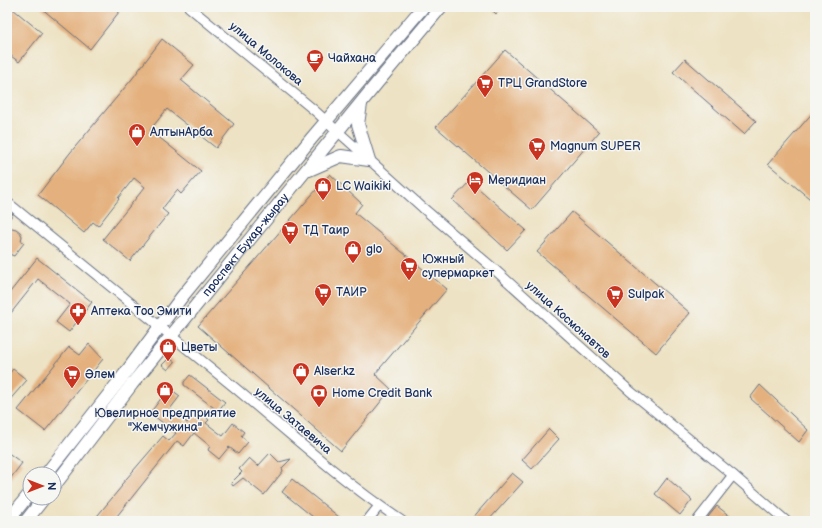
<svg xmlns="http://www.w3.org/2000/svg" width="822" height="528" font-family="'Balsamiq Sans',sans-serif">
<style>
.building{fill:#e4b07d}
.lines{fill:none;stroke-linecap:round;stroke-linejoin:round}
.minor-casing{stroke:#646e81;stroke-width:11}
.major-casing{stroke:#646e81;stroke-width:14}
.minor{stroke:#fff;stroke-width:9}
.major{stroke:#fff;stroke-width:12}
.labels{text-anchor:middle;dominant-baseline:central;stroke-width:3;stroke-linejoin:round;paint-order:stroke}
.street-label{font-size:12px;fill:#1b2f5e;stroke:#f6f6f2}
.poi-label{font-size:12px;fill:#1b2f5e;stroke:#f6f6f2;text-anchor:start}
</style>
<rect width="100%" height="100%" fill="#f6f6f2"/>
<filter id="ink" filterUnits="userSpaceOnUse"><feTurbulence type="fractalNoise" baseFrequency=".025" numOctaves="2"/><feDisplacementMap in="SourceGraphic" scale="8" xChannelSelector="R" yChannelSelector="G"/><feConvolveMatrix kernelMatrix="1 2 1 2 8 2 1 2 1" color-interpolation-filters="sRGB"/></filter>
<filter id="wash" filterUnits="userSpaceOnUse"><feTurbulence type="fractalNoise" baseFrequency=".012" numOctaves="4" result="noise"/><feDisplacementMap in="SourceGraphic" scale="16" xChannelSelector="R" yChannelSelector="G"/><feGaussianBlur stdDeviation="0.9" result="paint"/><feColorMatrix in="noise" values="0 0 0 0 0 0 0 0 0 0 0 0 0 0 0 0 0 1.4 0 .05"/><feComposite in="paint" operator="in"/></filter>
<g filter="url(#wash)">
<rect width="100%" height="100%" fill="#ede2c3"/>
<g id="blocks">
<!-- building -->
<g class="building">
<polygon points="40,7 123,7 90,49"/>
<polygon points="489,7 502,7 496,14"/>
<polygon points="13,9 42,33 19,62 7,53 7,17"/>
<polygon points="162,39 194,65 181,80 234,124 216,148 167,109 150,130 201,171 181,194 177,190 162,209 168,214 130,261 103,239 145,187 134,178 118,198 119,199 98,226 93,222 84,233 38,195 70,153 132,79"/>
<polygon points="505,50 599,132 532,210 436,127"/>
<polygon points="685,59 756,121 744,134 673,72"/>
<polygon points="815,110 815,203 768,164"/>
<polygon points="330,174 362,204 355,213 447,289 375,374 391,389 341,451 198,326"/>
<polygon points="470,181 526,230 507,250 452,200"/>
<polygon points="7,210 13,214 7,222"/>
<polygon points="572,212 690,313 656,353 537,252"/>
<polygon points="12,228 16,229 20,232 22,236 21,241 24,243 14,256 7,253 7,229"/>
<polygon points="37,258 92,302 69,332 56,322 70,304 38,279 7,318 7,296"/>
<polygon points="89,344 103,359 45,431 18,410 69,347 80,355"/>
<polygon points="169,358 175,362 168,370 162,365"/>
<polygon points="13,369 27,380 7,403 7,376"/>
<polygon points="190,375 225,402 218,411 184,385 184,382"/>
<polygon points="760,385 808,430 799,442 750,398"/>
<polygon points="169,388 180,396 170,409 187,423 197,410 209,420 206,423 223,436 233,423 244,432 241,436 248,442 238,454 229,447 219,459 208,450 210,446 194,433 184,446 177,441 113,521 93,521 122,486 121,485 163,436 169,441 176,433 150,413"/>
<polygon points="549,429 559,439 532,469 522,460"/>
<polygon points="7,452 22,463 7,483"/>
<polygon points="270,453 279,462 291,459 282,468 283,471 264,495 243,478 233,486 231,483 242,472 239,469 249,458 258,466"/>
<polygon points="512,473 523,482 488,521 470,521"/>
<polygon points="667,478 692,500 680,515 655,494"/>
<polygon points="292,479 344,521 318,521 282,492"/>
<polygon points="717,506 736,521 714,521 708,517"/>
</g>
</g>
</g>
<g filter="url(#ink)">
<use href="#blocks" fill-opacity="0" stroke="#646e81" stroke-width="1"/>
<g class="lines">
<defs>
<g id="minor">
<polyline points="189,7 314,110 423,208 494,269 630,391 733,475 786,521"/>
<path d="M7,202c75,62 152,123 227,185 55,46 108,94 168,134"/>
<polyline points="367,521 379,506"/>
<polyline points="697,521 733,475"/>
</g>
<g id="major">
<polyline points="309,170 341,156 369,160 358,124 361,104"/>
<polyline points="46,474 124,375 181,298 311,139 423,7"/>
<path id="s1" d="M54,486l78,-102 245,-301 64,-76"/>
<polyline points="8,521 30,493"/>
<polyline points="26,521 44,498"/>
</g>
</defs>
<!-- minor casing -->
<use href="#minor" class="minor-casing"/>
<!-- major casing -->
<use href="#major" class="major-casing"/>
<!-- minor -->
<use href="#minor" class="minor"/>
<!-- major -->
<use href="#major" class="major"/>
</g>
</g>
<!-- icons -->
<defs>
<symbol id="cafe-pin" viewBox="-11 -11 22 30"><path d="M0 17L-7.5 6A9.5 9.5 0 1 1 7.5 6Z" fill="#c8321e" stroke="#f6f6f2"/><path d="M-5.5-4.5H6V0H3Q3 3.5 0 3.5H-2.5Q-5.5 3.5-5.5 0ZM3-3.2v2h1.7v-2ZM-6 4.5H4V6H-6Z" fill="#fff"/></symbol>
<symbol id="supermarket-pin" viewBox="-11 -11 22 30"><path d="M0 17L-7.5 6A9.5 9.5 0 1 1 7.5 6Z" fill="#c8321e" stroke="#f6f6f2"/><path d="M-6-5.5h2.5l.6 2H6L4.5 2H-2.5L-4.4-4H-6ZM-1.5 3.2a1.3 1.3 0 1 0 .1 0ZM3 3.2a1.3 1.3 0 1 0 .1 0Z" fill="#fff"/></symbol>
<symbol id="shop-pin" viewBox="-11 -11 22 30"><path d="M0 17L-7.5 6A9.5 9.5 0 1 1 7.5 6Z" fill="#c8321e" stroke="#f6f6f2"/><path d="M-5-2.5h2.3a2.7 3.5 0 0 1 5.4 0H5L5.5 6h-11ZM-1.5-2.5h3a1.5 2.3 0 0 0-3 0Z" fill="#fff"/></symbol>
<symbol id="hotel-pin" viewBox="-11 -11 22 30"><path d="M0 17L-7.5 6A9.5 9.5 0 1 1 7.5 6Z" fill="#c8321e" stroke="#f6f6f2"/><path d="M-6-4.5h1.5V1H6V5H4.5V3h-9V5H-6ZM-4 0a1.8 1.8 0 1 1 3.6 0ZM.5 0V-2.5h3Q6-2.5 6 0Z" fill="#fff"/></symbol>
<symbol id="pharmacy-pin" viewBox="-11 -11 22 30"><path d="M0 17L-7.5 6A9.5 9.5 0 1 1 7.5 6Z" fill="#c8321e" stroke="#f6f6f2"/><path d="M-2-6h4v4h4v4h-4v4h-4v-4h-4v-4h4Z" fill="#fff"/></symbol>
<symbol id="bank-pin" viewBox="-11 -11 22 30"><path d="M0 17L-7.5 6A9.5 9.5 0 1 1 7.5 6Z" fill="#c8321e" stroke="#f6f6f2"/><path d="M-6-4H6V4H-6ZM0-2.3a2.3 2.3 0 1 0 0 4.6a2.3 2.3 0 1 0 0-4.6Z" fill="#fff"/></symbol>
</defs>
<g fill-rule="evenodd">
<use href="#cafe-pin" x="305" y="48" width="20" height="27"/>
<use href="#supermarket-pin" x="475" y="73" width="20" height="27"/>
<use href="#shop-pin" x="127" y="122" width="20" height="27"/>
<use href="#supermarket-pin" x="527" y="136" width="20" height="27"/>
<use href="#hotel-pin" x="465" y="170" width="20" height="27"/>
<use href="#shop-pin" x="313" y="176" width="20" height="27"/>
<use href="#supermarket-pin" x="280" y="220" width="20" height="27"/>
<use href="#shop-pin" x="343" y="239" width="20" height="27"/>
<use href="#supermarket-pin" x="399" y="256" width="20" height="27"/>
<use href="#supermarket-pin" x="313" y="282" width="20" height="27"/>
<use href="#supermarket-pin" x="605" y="284" width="20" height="27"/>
<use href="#pharmacy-pin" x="68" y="301" width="20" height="27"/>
<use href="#shop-pin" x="158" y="337" width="20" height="27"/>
<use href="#shop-pin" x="291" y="361" width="20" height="27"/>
<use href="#supermarket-pin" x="62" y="364" width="20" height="27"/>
<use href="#shop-pin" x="155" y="380" width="20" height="27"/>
<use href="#bank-pin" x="309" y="383" width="20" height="27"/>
</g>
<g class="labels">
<!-- street labels -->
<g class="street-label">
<text transform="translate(266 54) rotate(40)">улица Молокова</text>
<text stroke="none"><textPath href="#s1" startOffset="308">проспект Бухар-жырау</textPath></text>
<text transform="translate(568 320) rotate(42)">улица Космонавтов</text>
<text transform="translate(293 421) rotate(40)">улица Затаевича</text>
</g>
<!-- poi labels -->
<g class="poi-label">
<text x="328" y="58">Чайхана</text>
<text x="498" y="83">ТРЦ GrandStore</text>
<text x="150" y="132">АлтынАрба</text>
<text x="550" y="146">Magnum SUPER</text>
<text x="488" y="180">Меридиан</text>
<text x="336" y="186">LC Waikiki</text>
<text x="303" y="230">ТД Таир</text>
<text x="366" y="249">glo</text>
<text x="422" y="259">Южный<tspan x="422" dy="14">супермаркет</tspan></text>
<text x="336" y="292">ТАИР</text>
<text x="628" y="294">Sulpak</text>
<text x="91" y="311">Аптека Тоо Эмити</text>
<text x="181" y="347">Цветы</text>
<text x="314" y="371">Alser.kz</text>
<text x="85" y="374">Әлем</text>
<text x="332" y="393">Home Credit Bank</text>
<text x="165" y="413" text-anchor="middle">Ювелирное предприятие<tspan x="165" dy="14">"Жемчужина"</tspan></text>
</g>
</g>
<!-- margin -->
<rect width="822" height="528" fill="none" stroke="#f6f6f2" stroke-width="24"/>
<!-- north arrow -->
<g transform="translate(42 486) rotate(90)"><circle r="19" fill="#f6f6f2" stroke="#9ea6b7"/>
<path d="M0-3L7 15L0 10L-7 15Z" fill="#c8321e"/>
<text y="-6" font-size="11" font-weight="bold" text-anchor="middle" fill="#1b2f5e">N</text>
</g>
</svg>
